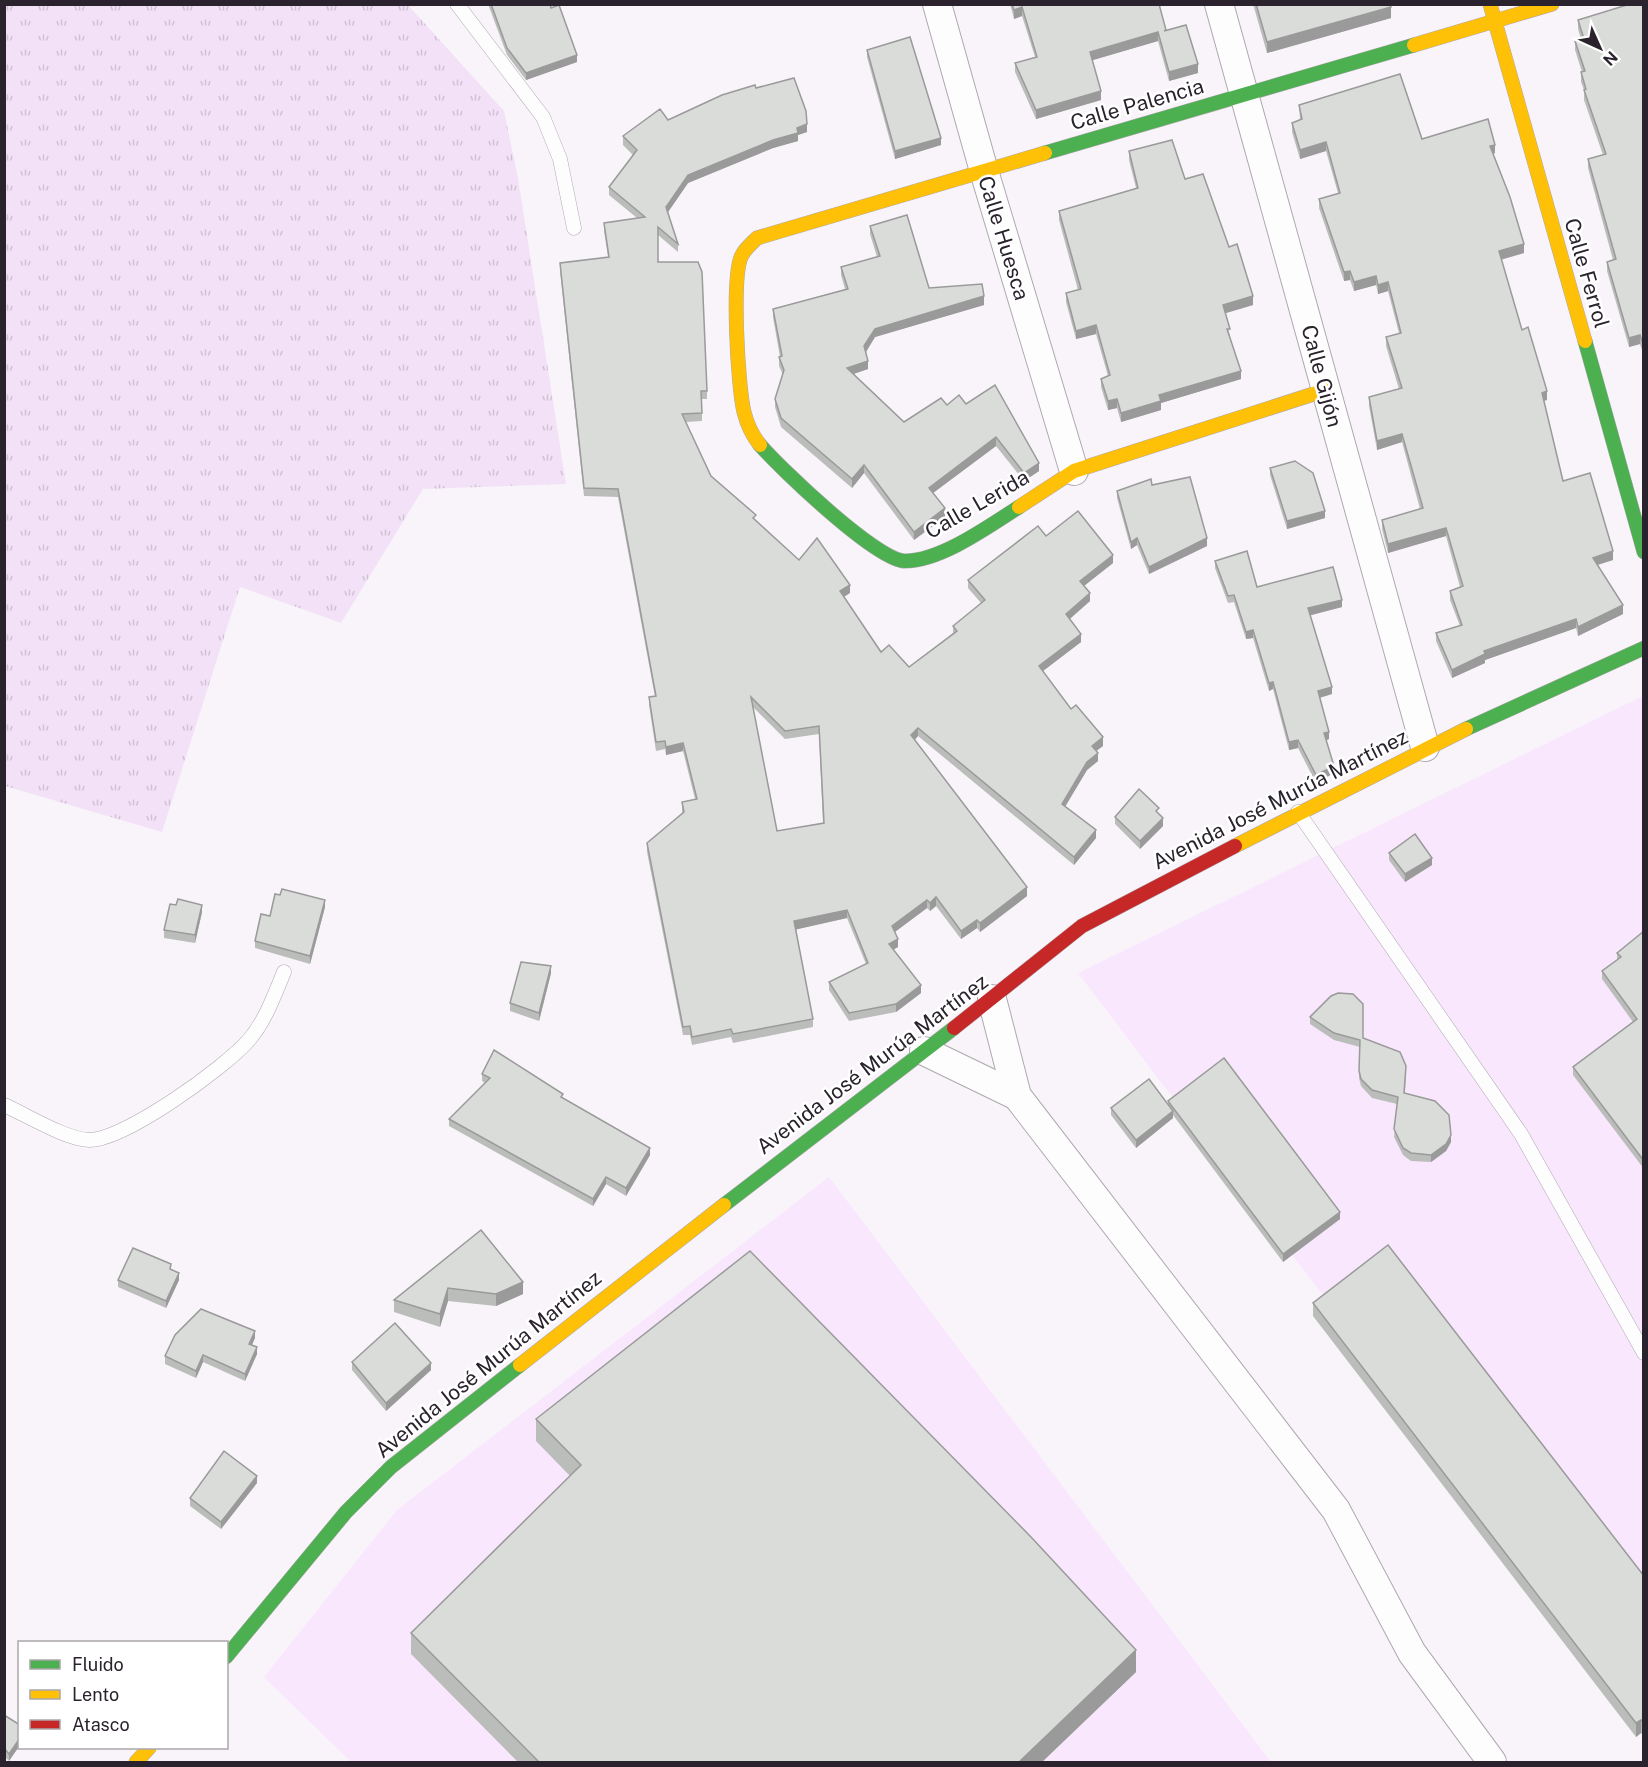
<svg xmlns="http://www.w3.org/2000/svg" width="1648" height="1767" font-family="'Public Sans',sans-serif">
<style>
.built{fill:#f9e7fd}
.grass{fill:url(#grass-tufts)}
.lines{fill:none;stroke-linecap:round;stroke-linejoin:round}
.lane-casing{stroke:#aea8af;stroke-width:15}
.street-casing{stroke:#aea8af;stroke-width:30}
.fast-casing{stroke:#aea8af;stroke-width:15}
.slow-casing{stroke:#aea8af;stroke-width:15}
.jam-casing{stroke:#aea8af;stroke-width:15}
.lane{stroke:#fefdfe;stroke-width:14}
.street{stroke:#fefdfe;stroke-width:28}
.fast{stroke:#4caf50;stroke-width:14}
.slow{stroke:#ffc107;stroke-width:14}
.jam{stroke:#c62828;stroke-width:14}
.wall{fill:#bbbdbb;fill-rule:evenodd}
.shaded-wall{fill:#999a99}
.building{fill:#dadcda;stroke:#999a99;stroke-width:1.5;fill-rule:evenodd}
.labels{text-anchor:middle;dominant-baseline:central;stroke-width:5;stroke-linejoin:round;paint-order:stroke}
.street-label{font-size:21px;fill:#2a222c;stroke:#fff}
</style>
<defs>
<pattern id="grass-tufts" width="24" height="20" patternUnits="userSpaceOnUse" patternTransform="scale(1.5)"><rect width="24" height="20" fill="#f3e2f7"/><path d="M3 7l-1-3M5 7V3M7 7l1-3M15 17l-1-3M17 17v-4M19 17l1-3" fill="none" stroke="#d0c2d4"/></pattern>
</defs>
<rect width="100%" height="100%" fill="#f9f4fa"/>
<!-- built -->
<g class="built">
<polygon points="1643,696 1643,1716 1078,973"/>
<polygon points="829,1177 1271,1762 351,1762 264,1677 397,1510"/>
</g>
<!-- grass -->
<polygon class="grass" points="4,5 408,5 504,111 518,178 566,484 423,489 341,623 240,587 162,832 5,786"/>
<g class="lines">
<defs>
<g id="lane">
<polyline points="457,4 543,117 560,159 574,228"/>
<polyline points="1298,812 1521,1134 1644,1353"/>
<path d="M4,1105c23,10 61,34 85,35 36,0 135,-72 159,-99 17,-19 26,-45 36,-69"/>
</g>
<g id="street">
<polyline points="937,4 984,171 1074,471"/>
<polyline points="1219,4 1425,747"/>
<polyline points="992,999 1017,1096 1336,1510 1412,1653 1492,1762"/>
<polyline points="924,1051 1017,1096"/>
</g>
<g id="fast">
<polyline points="1045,153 1414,45"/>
<polyline points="1585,341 1644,552"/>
<path d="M760,445c21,24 117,116 145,116 36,0 84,-35 114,-54"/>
<polyline points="1466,729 1644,648"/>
<polyline points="724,1205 954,1028"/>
<polyline points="226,1657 346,1512 391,1467 520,1365"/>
</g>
<g id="slow">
<polyline points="1490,4 1585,341"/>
<polyline points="1414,45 1552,4"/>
<path d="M760,445c-8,-10 -13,-21 -16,-33 -6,-24 -13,-137 -2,-157 3,-6 10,-12 15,-17l288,-85"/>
<polyline points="1019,507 1074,471 1326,390"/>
<polyline points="1235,846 1466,729"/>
<polyline points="520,1365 724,1205"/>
<polyline points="136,1762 149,1748"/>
</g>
<polyline id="jam" points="954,1028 1082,926 1235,846"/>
</defs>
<!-- lane casing -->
<use href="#lane" class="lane-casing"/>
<!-- street casing -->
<use href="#street" class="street-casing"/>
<!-- fast casing -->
<use href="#fast" class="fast-casing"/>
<!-- slow casing -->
<use href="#slow" class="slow-casing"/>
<!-- jam casing -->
<use href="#jam" class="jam-casing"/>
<!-- lane -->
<use href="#lane" class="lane"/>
<!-- street -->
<use href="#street" class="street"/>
<!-- fast -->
<use href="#fast" class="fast"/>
<!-- slow -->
<use href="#slow" class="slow"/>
<!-- jam -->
<use href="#jam" class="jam"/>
</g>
<!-- wall -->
<g class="wall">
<polygon points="488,4 550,4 577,62 526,80 507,55"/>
<polygon points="1010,4 1159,4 1166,30 1198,73 1169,81 1158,41 1092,60 1101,100 1036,119 1015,72 1015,63 1035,57 1022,16 1014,19"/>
<polygon points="1253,4 1390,4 1391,18 1267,53"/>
<polygon points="1644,4 1644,356 1640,344 1629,347 1607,271 1607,262 1613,260 1588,168 1588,159 1603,155 1584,100 1584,90 1581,82 1581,72 1582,72 1575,50 1575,41 1581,39 1578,29 1578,20"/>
<polygon points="867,50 941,145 895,159 867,57"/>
<path d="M756,88l51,44 -9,3v6l-25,7 -85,35 -20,29 10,32v8l-20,-17v27l49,129v8h-5v22l-16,1 25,54 45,44 43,40 51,33 -6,4 37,55 28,15 44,-34v-7l28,-23 -13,-15v-8l78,-44 67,27 -29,23 6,15 -20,18 11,23 -38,29 28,38 32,37 -7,5 2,10 -11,9 -22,36 31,32 -22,27 -156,-129 -3,4 112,156 -47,36 -3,-4 -16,11 -25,-33 -6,5 -3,-3 -32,24 3,15 -5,3 28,43 -25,19 -47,9 -20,-31v-8l37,-18 -19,-46 -51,11 17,90v8l-80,16 -2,-6 -39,8 -2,-10h-7l-36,-183v-9l35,-30v-11l13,-3 -12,-48 -17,4 -1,-6 -9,2 -7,-46v-8h6l-37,-200 -34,-1 -24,-225v-8l48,-6 -4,-26v-8l33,-5 -28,-23v-8l24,-32 -10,-10v-9zM753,707l32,32 34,-5 4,89 -46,8z"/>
<polygon points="1299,105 1422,139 1495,153 1493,154 1524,253 1501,260 1522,330 1547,400 1544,401 1563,481 1613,560 1598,565 1623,614 1578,636 1576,628 1485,660 1485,663 1452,678 1436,641 1436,633 1460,626 1450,600 1450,591 1460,587 1446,536 1388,553 1382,529 1382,520 1420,509 1402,442 1377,450 1369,406 1369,397 1399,389 1386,346 1386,337 1399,333 1388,291 1378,294 1376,285 1354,291 1350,280 1344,281 1319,208 1319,199 1338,193 1326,151 1300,159 1292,132 1292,123 1300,120"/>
<polygon points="1129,151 1185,179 1229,247 1253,305 1225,313 1230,337 1241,379 1161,403 1161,410 1121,422 1117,408 1108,410 1101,387 1101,379 1108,376 1096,334 1076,339 1066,302 1066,293 1078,290 1059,220 1059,211 1136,188 1129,160"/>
<polygon points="870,226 929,288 984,305 875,337 866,352 868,369 854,374 904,422 947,405 966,404 1039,471 1024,481 996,446 933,493 945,517 914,540 864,473 852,488 781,427 775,407 775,399 783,375 779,366 779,357 780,357 773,317 773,309 845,289 841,275 841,267 877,257 870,234"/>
<polygon points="1270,468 1325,518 1287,529 1270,475"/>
<polygon points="1152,485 1207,546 1149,574 1137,545 1131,549 1117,498 1117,491"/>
<polygon points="1215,561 1257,587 1342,607 1310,615 1332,694 1320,698 1329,739 1326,740 1334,773 1316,783 1298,748 1289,750 1273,689 1269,691 1253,638 1246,639 1234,602 1228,603 1215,568"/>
<polygon points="1115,817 1163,826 1140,849 1115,824"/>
<polygon points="1389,853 1432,865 1405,882 1389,860"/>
<polygon points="280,895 325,907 310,964 255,948 255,941 270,916"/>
<polygon points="202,912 195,943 164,938 164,930"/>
<polygon points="1644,931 1644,1169 1573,1075 1573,1067 1633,1022 1602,979 1602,971 1617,960 1617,953"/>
<polygon points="551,973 539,1021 510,1011 510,1003"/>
<polygon points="1310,1017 1363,1038 1406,1074 1405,1093 1451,1142 1446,1151 1431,1162 1411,1161 1403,1155 1394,1137 1397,1104 1372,1098 1361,1086 1359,1078 1360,1047 1334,1040 1310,1024"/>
<polygon points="482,1074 563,1098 650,1155 626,1196 606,1184 593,1206 449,1126 449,1119 485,1083 482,1081"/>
<polygon points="1168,1101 1340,1219 1283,1262 1173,1115 1173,1118 1136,1148 1111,1115 1111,1108 1168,1104"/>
<polygon points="481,1230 523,1294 496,1306 448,1301 440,1327 394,1312 394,1300"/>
<polygon points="171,1269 179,1280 166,1308 118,1287 118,1280"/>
<polygon points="1313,1303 1644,1576 1644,1737 1641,1733 1636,1737 1313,1316"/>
<polygon points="255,1338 252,1345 257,1354 245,1381 203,1362 196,1378 165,1364 165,1356"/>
<polygon points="352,1362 431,1370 386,1411 352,1370"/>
<polygon points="536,1419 1136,1672 1042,1762 518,1762 411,1654 411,1633 570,1476 536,1441"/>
<polygon points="257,1483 221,1529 190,1506 190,1498"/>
<polygon points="4,1715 20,1725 20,1745 9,1761 4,1756"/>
</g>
<!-- shaded-wall -->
<g class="shaded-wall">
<polygon points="1022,7 1022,16 1014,19 1014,10"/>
<polygon points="1391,7 1391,18 1267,53 1267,42"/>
<polygon points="1158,32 1158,41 1090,61 1090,52"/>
<polygon points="577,55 577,62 526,80 526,73"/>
<polygon points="1198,64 1198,73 1169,81 1169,72"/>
<polygon points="1101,91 1101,100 1036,119 1036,110"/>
<polygon points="807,124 807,132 798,135 798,141 773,148 688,183 666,215 666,207 688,175"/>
<polygon points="941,138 941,145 895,159 895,151"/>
<polygon points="1326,142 1326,151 1300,159 1300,150"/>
<polygon points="1495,145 1495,153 1490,155 1490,146"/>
<polygon points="1524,244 1524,253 1499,260 1499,251"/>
<polygon points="1350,271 1350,280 1344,281 1344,272"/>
<polygon points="1376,276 1376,285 1354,291 1354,282"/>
<polygon points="1388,282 1388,291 1378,294 1378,285"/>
<polygon points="984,296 984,305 875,337 864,355 864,346 875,329"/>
<polygon points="1253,296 1253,305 1223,314 1223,305"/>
<polygon points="1096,325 1096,334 1076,339 1076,331"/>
<polygon points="1640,335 1640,344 1629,347 1629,338"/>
<polygon points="868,361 868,369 847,376 847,368"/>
<polygon points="1241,371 1241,379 1161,403 1161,410 1121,422 1121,413 1159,395"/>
<polygon points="1547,391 1547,400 1542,401 1542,393"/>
<polygon points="1117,399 1117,408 1108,410 1108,401"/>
<polygon points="1402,434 1402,442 1377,450 1377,441"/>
<polygon points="996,437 996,446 929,496 929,488"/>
<polygon points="1039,463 1039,471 1024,481 1024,473"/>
<polygon points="864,465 864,473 852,488 852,479"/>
<polygon points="945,508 945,517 914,540 914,532"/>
<polygon points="1325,511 1325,518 1287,529 1287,521"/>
<polygon points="1446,528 1446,536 1388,553 1388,544"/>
<polygon points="1137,538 1137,545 1131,549 1131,542"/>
<polygon points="1207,538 1207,546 1149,574 1149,567"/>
<polygon points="1613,551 1613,560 1593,566 1593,558"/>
<polygon points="1113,555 1113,563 1080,589 1080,581"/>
<polygon points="850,585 850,593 840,599 840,591"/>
<polygon points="1090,593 1090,601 1066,622 1066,614"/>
<polygon points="1342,600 1342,607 1308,616 1308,608"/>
<polygon points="1623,605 1623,614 1578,636 1578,627"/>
<polygon points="1576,619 1576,628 1485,660 1485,663 1452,678 1452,670 1484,651"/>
<polygon points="1253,630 1253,638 1246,639 1246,632"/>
<polygon points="1081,634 1081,642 1039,674 1039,666"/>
<polygon points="1273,682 1273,689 1269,691 1269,683"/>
<polygon points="1332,687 1332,694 1318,698 1318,691"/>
<polygon points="918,728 918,736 911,743 911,735"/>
<polygon points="1329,732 1329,739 1324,741 1324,733"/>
<polygon points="1103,737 1103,746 1092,754 1092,746"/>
<polygon points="1298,740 1298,748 1289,750 1289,742"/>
<polygon points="683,743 683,751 666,755 666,747"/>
<polygon points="1098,753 1098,761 1087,770 1062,812 1062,804 1087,762"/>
<polygon points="1334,766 1334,773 1316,783 1316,775"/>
<polygon points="1163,818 1163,826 1140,849 1140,841"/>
<polygon points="1096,830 1096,838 1074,865 1074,857"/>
<polygon points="1432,858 1432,865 1405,882 1405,874"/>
<polygon points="1027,887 1027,896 980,932 980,923"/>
<polygon points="936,897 936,906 930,911 930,903"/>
<polygon points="325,900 325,907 310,964 310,956"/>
<polygon points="927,900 927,908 892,934 892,926"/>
<polygon points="202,905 202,912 195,943 195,935"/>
<polygon points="847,910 847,918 794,930 794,921"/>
<polygon points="977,920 977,928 961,939 961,931"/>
<polygon points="898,939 898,947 889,952 889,944"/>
<polygon points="551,966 551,973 539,1021 539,1013"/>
<polygon points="921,985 921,993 896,1012 896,1004"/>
<polygon points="1173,1111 1173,1118 1136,1148 1136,1140"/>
<polygon points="1451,1135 1451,1142 1446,1151 1431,1162 1431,1155"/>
<polygon points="650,1148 650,1155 626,1196 626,1188"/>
<polygon points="606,1177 606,1184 593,1206 593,1199"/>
<polygon points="1340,1212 1340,1219 1283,1262 1283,1254"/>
<polygon points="179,1273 179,1280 166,1308 166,1301"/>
<polygon points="523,1282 523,1294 496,1306 496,1294"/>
<polygon points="448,1288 448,1301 440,1327 440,1314"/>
<polygon points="255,1331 255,1338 249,1351 249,1344"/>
<polygon points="257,1347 257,1354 245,1381 245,1374"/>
<polygon points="203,1355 203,1362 196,1378 196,1371"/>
<polygon points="431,1363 431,1370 386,1411 386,1403"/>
<polygon points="257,1476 257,1483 221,1529 221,1522"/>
<polygon points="1136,1650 1136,1672 1042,1762 1019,1762"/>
<polygon points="1641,1720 1641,1733 1636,1737 1636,1723"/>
<polygon points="20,1738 20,1745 9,1761 9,1754"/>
</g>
<!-- building -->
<g class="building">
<polygon points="491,4 550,4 551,8 559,5 577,55 526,73 507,48"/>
<polygon points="1012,4 1159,4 1166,30 1164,31 1186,25 1198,64 1169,72 1158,32 1090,52 1101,91 1036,110 1015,63 1037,57 1022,7 1014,10"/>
<polygon points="1256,4 1390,4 1391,7 1267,42"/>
<polygon points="1630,4 1644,4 1644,347 1640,335 1629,338 1607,262 1616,259 1588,159 1606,154 1584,90 1586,89 1581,72 1585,71 1575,41 1584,39 1578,20"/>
<polygon points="910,37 941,138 895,151 867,50"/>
<polygon points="1400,74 1422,139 1488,119 1495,145 1490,146 1510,197 1524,244 1499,251 1522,330 1528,327 1547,391 1542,393 1563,481 1590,473 1613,551 1593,558 1623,605 1578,627 1576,619 1484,651 1485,654 1452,670 1436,633 1462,625 1450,591 1463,586 1446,528 1388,544 1382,520 1423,508 1402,434 1377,441 1369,397 1402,388 1386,337 1401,333 1388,282 1378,285 1376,276 1354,282 1350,271 1344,272 1319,199 1340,193 1326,142 1300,150 1292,123 1302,119 1299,105"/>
<path d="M794,78l12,33 1,13 -10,4 1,5 -25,7 -85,35 -22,32 12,37 -20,-17v35h40l4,10 5,119h-6l1,22 -20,1 29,62 45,39 -3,3 46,42 18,-22 33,47 -10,6 41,61 8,-7 20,22 48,-36 -4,-5 32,-26 -17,-20 70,-54 8,10 32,-25 35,44 -33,26 10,12 -24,21 15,20 -42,32 32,43 5,-4 27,32 -11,9 6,7 -11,9 -25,42 34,26 -22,27 -156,-129 -7,7 116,152 -47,36 -3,-3 -16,11 -25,-34 -6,6 -3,-3 -35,26 6,13 -9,5 32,41 -25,19 -47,9 -20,-31 39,-19 -21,-53 -53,11 19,98 -80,15 -2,-5 -39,8 -2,-11 -7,1 -36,-184 37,-31 -2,-10 15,-3 -14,-56 -17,4 -1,-6 -9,1 -7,-45 7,-1 -38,-207 -34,-1 -24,-225 49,-6 -5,-34 41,-6 -36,-30 28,-37 -14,-14 37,-27 8,11 54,-25 33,-10 1,3zM751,697l34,34 34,-5 5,97 -47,8z"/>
<polygon points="1172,140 1185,179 1203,174 1229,247 1237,244 1253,296 1223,305 1230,329 1227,329 1241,371 1159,395 1161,401 1121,413 1117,399 1108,401 1101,379 1110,375 1096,325 1076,331 1066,293 1081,289 1059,211 1138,188 1129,151"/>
<polygon points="907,215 929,288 982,284 984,296 875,329 864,346 868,361 847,368 904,422 941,398 947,405 959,395 966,404 995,385 1039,463 1024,473 996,437 929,488 945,508 914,532 864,465 852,479 781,418 775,399 784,370 779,357 782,356 773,309 848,289 841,267 880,256 870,226"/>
<polygon points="1295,461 1313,473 1325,511 1287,521 1270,468"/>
<polygon points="1190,477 1207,538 1149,567 1137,538 1131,542 1117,491 1151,479 1152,485"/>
<polygon points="1247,551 1257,587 1333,567 1342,600 1308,608 1332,687 1318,691 1329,732 1324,733 1334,766 1316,775 1298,740 1289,742 1273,682 1269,683 1253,630 1246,632 1234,595 1228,596 1215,561"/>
<polygon points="1139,789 1159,808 1156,811 1163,818 1140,841 1115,817"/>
<polygon points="1415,834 1432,858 1405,874 1389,853"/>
<polygon points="282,889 325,900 310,956 255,941 261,914 270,916 275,894 280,895"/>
<polygon points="178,899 202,905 195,935 164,930 170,904 176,905"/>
<polygon points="1644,931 1644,1161 1573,1067 1637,1019 1602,971 1621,957 1617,953"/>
<polygon points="521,962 551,966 539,1013 510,1003"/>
<polygon points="1338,993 1353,994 1363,1004 1363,1038 1400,1052 1406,1066 1404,1093 1435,1101 1449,1115 1451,1135 1446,1144 1431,1155 1411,1153 1403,1148 1394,1129 1398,1097 1372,1090 1361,1079 1359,1071 1360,1040 1334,1033 1310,1017 1331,996"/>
<polygon points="494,1050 563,1094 561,1097 650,1148 626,1188 606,1177 593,1199 449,1119 490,1078 482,1074"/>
<polygon points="1224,1058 1340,1212 1283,1254 1168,1101"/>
<polygon points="1149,1079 1173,1111 1136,1140 1111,1108"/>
<polygon points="481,1230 523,1282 496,1294 448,1288 440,1314 394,1300"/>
<polygon points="1388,1245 1644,1576 1644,1723 1641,1720 1636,1723 1313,1303"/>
<polygon points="133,1248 171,1264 170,1269 179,1273 166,1301 118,1280"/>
<polygon points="750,1251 1031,1537 1136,1650 1019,1762 539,1762 411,1633 581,1465 536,1419"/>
<polygon points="201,1309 255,1331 249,1344 257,1347 245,1374 203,1355 196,1371 165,1356 175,1335"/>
<polygon points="395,1323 431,1363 386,1403 352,1362"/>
<polygon points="224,1451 257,1476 221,1522 190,1498"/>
<polygon points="4,1715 20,1725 20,1738 9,1754 4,1748"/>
</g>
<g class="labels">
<!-- street labels -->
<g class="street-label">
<text transform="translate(1137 104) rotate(-16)">Calle Palencia</text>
<text transform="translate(1004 238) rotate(73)">Calle Huesca</text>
<text transform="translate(1587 273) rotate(74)">Calle Ferrol</text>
<text transform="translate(1322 376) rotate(75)">Calle Gijón</text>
<text transform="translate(977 504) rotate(-30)">Calle Lerida</text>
<text transform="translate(1280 799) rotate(-27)">Avenida José Murúa Martínez</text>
<text transform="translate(872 1064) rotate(-37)">Avenida José Murúa Martínez</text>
<text transform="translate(488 1364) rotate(-39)">Avenida José Murúa Martínez</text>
</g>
</g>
<!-- border -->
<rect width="1648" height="1767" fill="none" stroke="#2a222c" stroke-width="12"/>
<!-- legend -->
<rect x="18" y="1641" width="210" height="108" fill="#ffffff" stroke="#aaa7ab" stroke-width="1.5"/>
<rect x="30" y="1660" width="30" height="9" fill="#4caf50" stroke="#aaa7ab" stroke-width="1.5"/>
<text x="72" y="1671" font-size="18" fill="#2a222c">Fluido</text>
<rect x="30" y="1690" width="30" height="9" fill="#ffc107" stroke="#aaa7ab" stroke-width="1.5"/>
<text x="72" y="1701" font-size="18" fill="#2a222c">Lento</text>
<rect x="30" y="1720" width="30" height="9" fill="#c62828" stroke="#aaa7ab" stroke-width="1.5"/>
<text x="72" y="1731" font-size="18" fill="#2a222c">Atasco</text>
<!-- north arrow -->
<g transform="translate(1600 48) rotate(135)" stroke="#ffffff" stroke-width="4.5" paint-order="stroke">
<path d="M0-4.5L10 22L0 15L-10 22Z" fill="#2a222c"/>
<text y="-9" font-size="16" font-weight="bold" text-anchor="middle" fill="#2a222c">N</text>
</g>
</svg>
